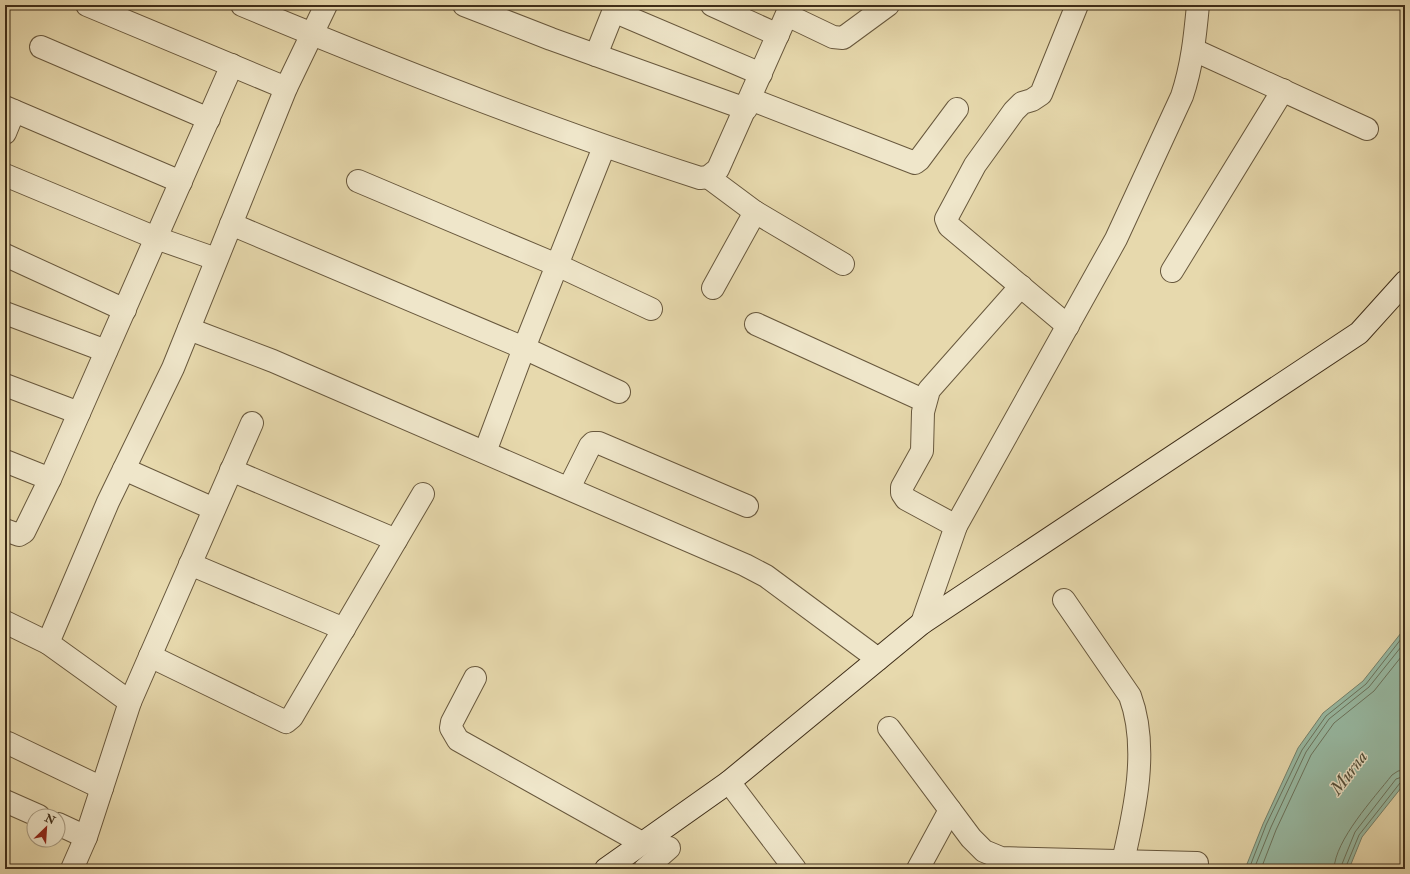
<svg xmlns="http://www.w3.org/2000/svg" width="1410" height="874" font-family="'IM FELL Double Pica',serif">
<style>
.water{fill:#98bba5;stroke:#74826d}
.lines{fill:none;stroke-linecap:round;stroke-linejoin:round}
.shore{stroke:#6b745e;stroke-width:1}
.street-casing{stroke:#68583d;stroke-width:24}
.secondary-casing{stroke:#3e2d18;stroke-width:24}
.street{stroke:#efe6ca;stroke-width:22}
.secondary{stroke:#efe6ca;stroke-width:22}
.labels{text-anchor:middle;dominant-baseline:central;stroke-width:3;stroke-linejoin:round;paint-order:stroke}
.water-label{font-size:18px;font-style:italic;fill:#54503b;stroke:#efe6ca}
</style>
<rect width="100%" height="100%" fill="#e7d9ad"/>
<filter id="stains"><feTurbulence type="fractalNoise" baseFrequency=".005" numOctaves="4"/><feColorMatrix values="0 0 0 0 .2 0 0 0 0 .09 0 0 0 0 .02 0 0 0 .5 -.17"/></filter>
<radialGradient id="worn" r=".72"><stop offset=".6" stop-color="#630" stop-opacity="0"/><stop offset="1" stop-color="#630" stop-opacity=".3"/></radialGradient>
<!-- water -->
<polygon class="water" points="1405,628 1405,783 1362,837 1349,869 1245,869 1263,824 1298,748 1323,713 1363,681"/>
<g class="lines">
<!-- shore -->
<g class="shore">
<polyline points="1249,869 1266,825 1302,750 1326,716 1366,684 1405,634"/>
<polyline points="1254,869 1271,827 1306,752 1329,719 1369,687 1405,642"/>
<polyline points="1261,869 1276,830 1311,755 1334,723 1374,691 1405,652"/>
<path d="M1334,869c1,-29 40,-71 58,-94l6,-4 7,-1"/>
<polyline points="1340,869 1355,832 1396,779 1405,776"/>
<polyline points="1345,869 1359,835 1400,783 1405,781"/>
</g>
<defs>
<g id="street">
<polyline points="87,5 286,88"/>
<path d="M242,5c151,63 303,123 458,173l8,-1 10,-8 73,-164"/>
<polyline points="464,5 551,39 746,109"/>
<polyline points="712,5 778,35"/>
<polyline points="613,11 761,74"/>
<polyline points="787,15 833,37 843,38 888,5"/>
<polyline points="41,47 209,119"/>
<polyline points="1194,50 1367,129"/>
<polyline points="596,55 616,5"/>
<polyline points="750,99 915,163 919,160 957,109"/>
<polyline points="5,107 181,182"/>
<polyline points="5,133 14,111"/>
<polyline points="5,175 156,238 216,259"/>
<polyline points="708,177 755,212 843,264"/>
<polyline points="358,181 557,265 651,309"/>
<polyline points="231,224 524,348 619,392"/>
<polyline points="5,255 125,310"/>
<polyline points="1172,271 1283,90"/>
<polyline points="713,288 755,212"/>
<polyline points="5,313 106,351"/>
<polyline points="756,324 925,401"/>
<polyline points="1068,326 949,226 946,219 975,165 1014,111 1022,103 1032,100 1041,94 1077,5"/>
<polyline points="189,329 273,361 745,565 766,576 878,659"/>
<polyline points="5,385 79,413"/>
<polyline points="485,452 524,348 604,147"/>
<polyline points="5,461 50,479"/>
<polyline points="124,469 214,509"/>
<polyline points="231,470 396,540"/>
<polyline points="569,488 590,446 593,443 599,443 747,506"/>
<polyline points="956,526 906,499 902,493 902,487 922,451 923,412 929,390 1021,286"/>
<polyline points="5,530 19,535 24,532 50,479 232,65"/>
<polyline points="190,564 344,629"/>
<path d="M1064,600l66,96c19,51 5,114 -7,165"/>
<polyline points="5,622 48,643"/>
<path d="M922,623l34,-97 160,-287 66,-143c10,-30 13,-59 16,-91"/>
<polyline points="150,656 286,722 292,717 423,494"/>
<polyline points="475,678 452,722 451,728 458,740 642,843"/>
<polyline points="130,702 252,423"/>
<polyline points="889,728 971,838 984,851 1001,858 1197,863"/>
<polyline points="8,743 102,788"/>
<polyline points="729,782 795,869"/>
<polyline points="5,801 39,816"/>
<polyline points="58,824 86,837"/>
<polyline points="72,869 86,837 130,702 48,643 108,502 173,368 286,88 326,5"/>
<polyline points="645,869 669,848"/>
<polyline points="918,869 950,810"/>
</g>
<polyline id="secondary" points="606,869 729,782 922,623 1359,333 1405,282"/>
</defs>
<!-- street casing -->
<use href="#street" class="street-casing"/>
<!-- secondary casing -->
<use href="#secondary" class="secondary-casing"/>
<!-- street -->
<use href="#street" class="street"/>
<!-- secondary -->
<use href="#secondary" class="secondary"/>
</g>
<g class="labels">
<!-- water labels -->
<g class="water-label">
<text transform="translate(1349 773) rotate(-53)">Murna</text>
</g>
</g>
<!-- margin -->
<rect width="1410" height="874" fill="none" stroke="#e7d9ad" stroke-width="20"/>
<rect x="6" y="6" width="1398" height="862" fill="none" stroke="#3e2d18" stroke-width="2"/>
<rect x="10" y="10" width="1390" height="854" fill="none" stroke="#3e2d18"/>
<!-- north arrow -->
<g transform="translate(46 828) rotate(25)"><circle r="19" fill="#efe6ca" stroke="#a89c83"/>
<path d="M0-3L7 15L0 10L-7 15Z" fill="#8f2418"/>
<text y="-6" font-size="11" font-weight="bold" text-anchor="middle" fill="#3e2d18">N</text>
</g>
<rect width="100%" height="100%" filter="url(#stains)"/>
<rect width="100%" height="100%" fill="url(#worn)"/>
</svg>
